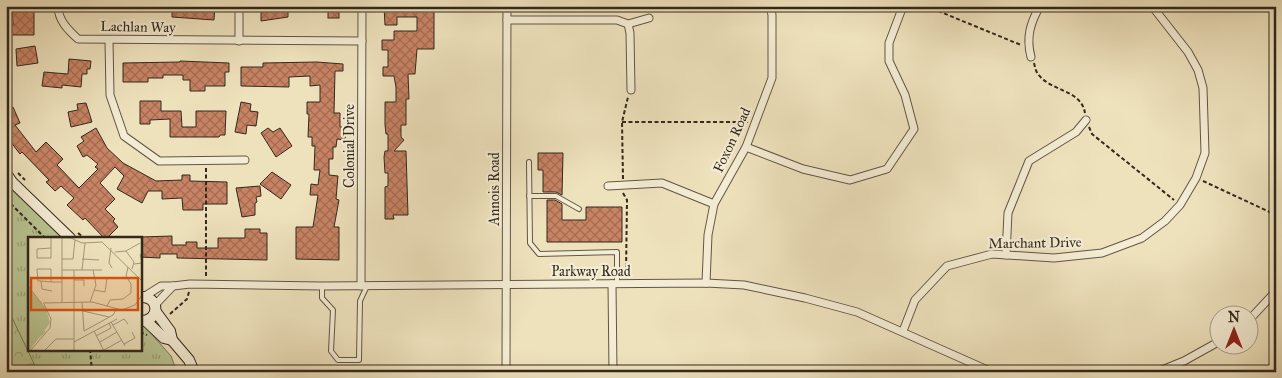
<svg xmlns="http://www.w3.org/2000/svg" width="1282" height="378" font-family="'IM FELL Great Primer',serif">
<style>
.grass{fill:url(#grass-tufts);stroke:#767656}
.forest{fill:url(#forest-crowns);stroke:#767656}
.building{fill:url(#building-cross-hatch);stroke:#32281c}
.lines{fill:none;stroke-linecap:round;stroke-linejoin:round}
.lane-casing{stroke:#615644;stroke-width:6}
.street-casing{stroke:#615644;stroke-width:9}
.secondary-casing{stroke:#32281c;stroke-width:12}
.path{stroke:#32281c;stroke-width:2;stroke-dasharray:4 2.5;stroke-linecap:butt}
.lane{stroke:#f4ecd4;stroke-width:4}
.street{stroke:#f4ecd4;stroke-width:7}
.secondary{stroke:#f4ecd4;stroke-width:10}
.labels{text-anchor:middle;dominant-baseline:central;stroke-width:4.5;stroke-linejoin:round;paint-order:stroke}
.street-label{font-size:14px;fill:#32281c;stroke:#f4ecd4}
.inset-road{fill:none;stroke:#a3987d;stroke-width:1}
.view{fill:#d6540e;fill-opacity:0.15;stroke:#d6540e;stroke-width:2.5}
.inset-edge{fill:none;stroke:#32281c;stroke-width:2.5}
</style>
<defs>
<pattern id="grass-tufts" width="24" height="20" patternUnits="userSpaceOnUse" patternTransform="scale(1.25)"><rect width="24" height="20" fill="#b9c391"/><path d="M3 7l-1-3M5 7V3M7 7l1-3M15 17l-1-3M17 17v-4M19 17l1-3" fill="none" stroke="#979e76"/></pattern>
<pattern id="forest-crowns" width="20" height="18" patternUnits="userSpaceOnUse" patternTransform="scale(1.25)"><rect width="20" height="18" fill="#b9c391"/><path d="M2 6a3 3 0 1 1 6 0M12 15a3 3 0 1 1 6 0" fill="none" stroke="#979e76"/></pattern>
<pattern id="building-cross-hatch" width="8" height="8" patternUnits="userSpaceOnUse" patternTransform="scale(1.25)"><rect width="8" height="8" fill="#c88364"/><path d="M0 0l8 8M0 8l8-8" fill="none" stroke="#a36b52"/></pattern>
</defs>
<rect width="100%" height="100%" fill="#eee2bd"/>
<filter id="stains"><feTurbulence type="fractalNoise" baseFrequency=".004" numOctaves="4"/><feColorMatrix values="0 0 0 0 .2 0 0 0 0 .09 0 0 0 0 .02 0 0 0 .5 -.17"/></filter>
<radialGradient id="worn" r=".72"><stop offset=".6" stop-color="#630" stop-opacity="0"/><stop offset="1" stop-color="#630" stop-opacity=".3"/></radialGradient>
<!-- grass -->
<polygon class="grass" points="6,169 66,238 29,238 29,349 140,349 140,321 171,356 177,372 6,372"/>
<!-- forest -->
<polygon class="forest" points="6,305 38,372 6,372"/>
<!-- building -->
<g class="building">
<polygon points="12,6 34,6 34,35 9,35 9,25 13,25"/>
<polygon points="172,6 215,6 214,20 172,17"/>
<polygon points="266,6 288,6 288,17 261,21 261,12 266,11"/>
<rect x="328" y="6" width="11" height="12"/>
<polygon points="384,6 434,7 434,49 417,49 415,74 408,74 409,99 406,99 406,125 401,125 401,137 404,140 394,151 406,151 408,215 393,215 394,219 385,219 385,187 388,186 388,173 385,173 384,157 385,151 388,151 388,134 386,134 385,125 385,102 396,102 396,87 394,76 383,76 383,67 388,67 388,50 382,50 382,40 394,40 394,31 417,31 417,17 397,17 397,25 385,25"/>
<polygon points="35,46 38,63 17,66 16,49"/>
<polygon points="69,59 91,61 90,69 87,69 87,74 82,74 81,87 62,85 62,88 42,86 44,72 68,74"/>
<polygon points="180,61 229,63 229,72 225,72 225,86 205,86 205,91 190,91 190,80 183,80 183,75 163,75 163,78 148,78 148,82 123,82 123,63 180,62"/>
<polygon points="317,62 343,64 343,71 335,71 334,113 340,113 340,127 346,127 345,140 337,139 336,147 333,147 333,159 329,159 329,175 338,176 336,199 339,200 334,227 339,227 339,260 296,259 296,227 313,227 318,195 310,195 311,184 318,185 320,170 314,170 315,146 312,146 312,137 308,137 309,114 307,114 307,102 320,102 320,85 310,86 310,76 289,77 289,87 241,86 241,67 263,67 263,63"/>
<polygon points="140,101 161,101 161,111 181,111 182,127 196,127 196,111 226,111 225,135 220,135 219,137 170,137 170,119 150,120 150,124 140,124"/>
<polygon points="241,102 251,104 250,111 258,112 256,126 247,125 246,134 235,132"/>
<polygon points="86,103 92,122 71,127 68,112 78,110 77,104"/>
<polygon points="13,107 20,123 15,125 36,152 46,142 63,159 57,165 79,188 98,169 95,167 98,164 87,155 83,157 77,146 84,141 81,137 96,128 107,148 123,163 156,181 182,180 182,175 190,175 190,181 227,182 227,204 203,204 203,210 183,210 182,198 162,199 162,191 148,191 142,203 117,189 124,176 115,167 100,183 115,199 105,209 115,219 113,221 118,227 107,238 104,238 85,218 83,220 67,205 74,198 61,186 55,191 46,182 49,180 22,152 20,154 6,136 6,110"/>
<polygon points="268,128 273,132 280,128 292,146 276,157 261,133"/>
<polygon points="538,153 563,153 562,195 556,192 543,192 543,170 538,170"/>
<polygon points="272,172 291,185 281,199 260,184"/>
<polygon points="260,186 261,196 256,197 257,202 255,203 255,215 242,217 236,188"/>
<polygon points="547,200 555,200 562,204 562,220 586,220 586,207 622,207 622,242 547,242"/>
<polygon points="245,229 260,229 260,233 267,233 267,260 177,258 177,254 160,254 160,258 140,257 140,237 172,236 172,245 186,245 186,242 197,242 197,248 218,248 218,238 245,238"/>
</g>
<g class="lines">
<defs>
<g id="lane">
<polyline points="529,162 530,243 539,254 617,252 617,284"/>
<polyline points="529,196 556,196 579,209"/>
<polyline points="322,286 322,298 333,310 331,351 338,360 359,360 360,301 367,286"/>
</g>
<g id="street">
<path d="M58,6c0,14 10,24 20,33l284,2"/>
<polyline points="507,20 617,20 628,24 630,33 631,90"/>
<polyline points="628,24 649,18"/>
<polyline points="109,40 110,95 124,136 159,161 245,160"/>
<polyline points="239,41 239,6"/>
<path d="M1031,57c-5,-19 -1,-34 9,-51"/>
<polyline points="746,147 803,169 850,180 887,169 914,129 905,95 889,61 889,43 903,6"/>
<polyline points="608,186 662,183 714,204"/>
<polyline points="1006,255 1008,213 1029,161 1076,132 1086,120"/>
<polyline points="706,283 708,235 714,204 746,147 772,78 772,15 770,6"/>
<polyline points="612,284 613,372"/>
<polyline points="361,286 362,6"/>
<polyline points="145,296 161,286 173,286 190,284 322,286 706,283 744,285 805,298 857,312 992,372"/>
<polyline points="155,305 173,286"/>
<polyline points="1250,319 1276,291"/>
<polyline points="903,331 915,300 947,266 992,254 1054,258 1102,253 1142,238 1165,221 1180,205 1196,178 1205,153 1203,88 1198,70 1188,52 1152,6"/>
<polyline points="506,372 507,6"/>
<polyline points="1157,372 1184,361 1220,341"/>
</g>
<g id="secondary">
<polyline points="6,173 12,182 70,238"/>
<path d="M140,297c20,-2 21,25 0,24"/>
<polyline points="156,312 170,331 172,340 189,360 194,372"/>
<polyline points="146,321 164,338 172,340"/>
</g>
</defs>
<!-- lane casing -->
<use href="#lane" class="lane-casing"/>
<!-- street casing -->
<use href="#street" class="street-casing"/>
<!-- secondary casing -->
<use href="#secondary" class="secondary-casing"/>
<!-- path -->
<g class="path">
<polyline points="926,6 1021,45"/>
<path d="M1034,63c1,4 2,9 4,11 13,18 43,15 47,39"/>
<polyline points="622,122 748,122"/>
<polyline points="1089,127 1092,134 1174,200"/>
<polyline points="6,159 9,164"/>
<polyline points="206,168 206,278"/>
<polyline points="18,173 25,180"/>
<polyline points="623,179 622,122 628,97"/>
<polyline points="1203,181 1276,215"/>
<polyline points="623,193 627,200 626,273"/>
<polyline points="6,199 45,238"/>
<polyline points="78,233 84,238"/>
<polyline points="170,314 187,299 189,292"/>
<polyline points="140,332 147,335"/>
<polyline points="90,349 92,372"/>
</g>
<!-- lane -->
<use href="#lane" class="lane"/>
<!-- street -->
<use href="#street" class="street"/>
<!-- secondary -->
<use href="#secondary" class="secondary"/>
</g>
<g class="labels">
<!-- street labels -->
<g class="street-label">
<text transform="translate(138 27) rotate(1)">Lachlan Way</text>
<text transform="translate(732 140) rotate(-65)">Foxon Road</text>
<text transform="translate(349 146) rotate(-90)">Colonial Drive</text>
<text transform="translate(494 189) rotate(-90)">Annois Road</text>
<text transform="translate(1035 243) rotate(-1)">Marchant Drive</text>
<text x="591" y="271">Parkway Road</text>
</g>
</g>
<!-- overview -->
<g transform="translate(28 237)">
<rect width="114" height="114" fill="#eee2bd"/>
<path d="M0,51l18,20 4,15 -21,28z" fill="#b9c391"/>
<path d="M0,58l11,23 -2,8 9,6 -18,15z" fill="#b9c391"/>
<path class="inset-road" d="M7,0l36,1 11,5 20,-1 40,39M23,0v21h-14v-9l14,-1M83,11l-2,15 3,5M98,14l14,-8M87,15l11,-1 8,11 -2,7M34,22h11l2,-19M54,22l17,1M106,27l8,-1 -2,-9M34,33h40M54,33l3,-27M46,43h10v6M13,44l1,8 10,2M23,45v-13h-14l1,12h3l10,1h11M0,49l14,18M66,53l11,2 2,-14M34,65v-64M54,65l2,29 29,-16 3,-5M62,65l6,-17 -3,-15M15,66l49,-1 30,8 13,-5 7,-10M79,69l3,-6 13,-1 8,-6v-9l-5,-8 2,-9M55,74l26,6M83,85l14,24M85,88l11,-6 4,5M66,94l10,20M68,99l15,-8 -2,-5M46,105l43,-23M72,105l17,-10M96,107l11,-6 -3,-6M76,113l18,-10M2,114l20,-23 1,-9 -7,-15M16,114l12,-12h18M46,114v-81"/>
<path class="view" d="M3,41h107v32h-107z"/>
<rect width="114" height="114" class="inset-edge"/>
</g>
<!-- margin -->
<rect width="1282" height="378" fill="none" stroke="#eee2bd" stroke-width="25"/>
<rect x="8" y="8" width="1267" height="363" fill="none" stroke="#32281c" stroke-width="2.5"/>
<rect x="12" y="12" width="1257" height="353" fill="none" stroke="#32281c"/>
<!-- north arrow -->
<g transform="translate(1234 330)"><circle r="24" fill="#f4ecd4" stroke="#a69e8a"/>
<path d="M0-4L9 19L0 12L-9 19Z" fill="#8f2418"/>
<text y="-8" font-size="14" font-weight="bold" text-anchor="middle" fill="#32281c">N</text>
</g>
<rect width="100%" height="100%" filter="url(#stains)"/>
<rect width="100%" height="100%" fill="url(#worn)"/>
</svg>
